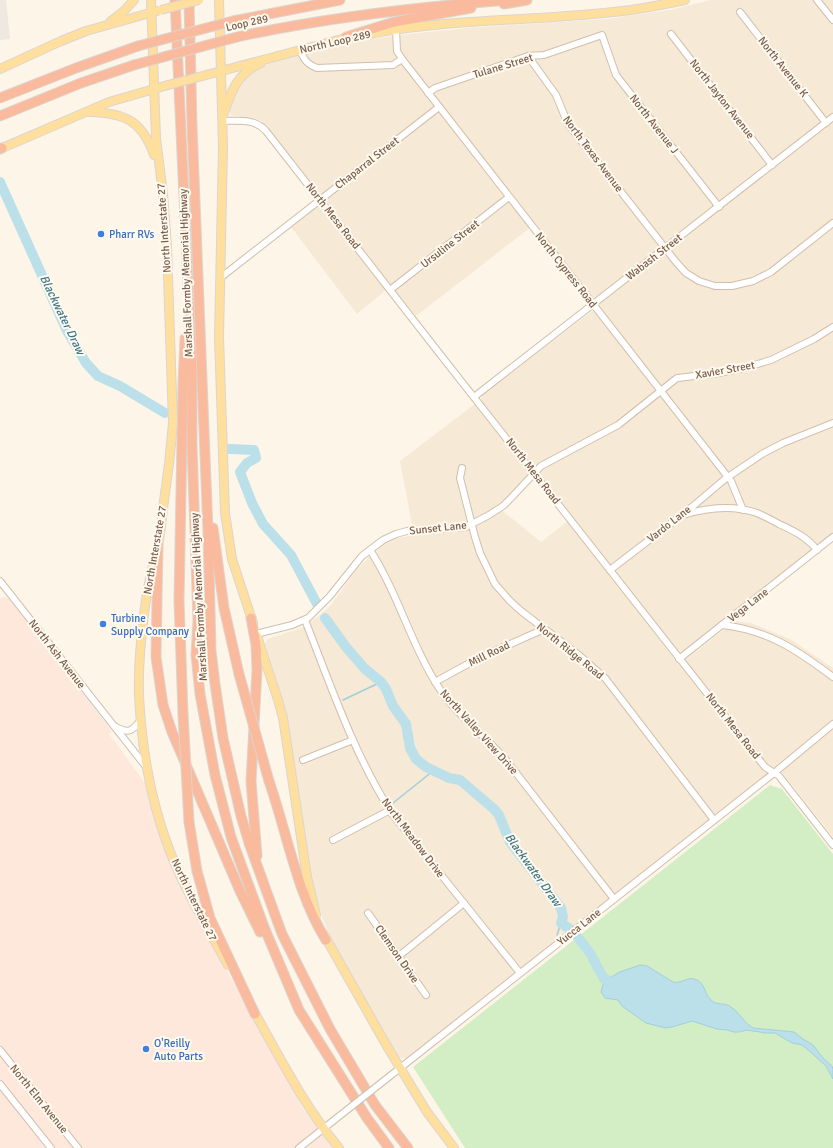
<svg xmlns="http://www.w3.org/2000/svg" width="833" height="1148" font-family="Signika,sans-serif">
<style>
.residential{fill:#f6e9d6}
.commercial{fill:#fee8dc}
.industrial{fill:#eee8e1}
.green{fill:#d3edc5}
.water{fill:#bbe0e9;stroke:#a1cfdb}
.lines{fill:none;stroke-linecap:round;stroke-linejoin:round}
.stream{stroke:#a1cfdb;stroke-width:1.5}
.river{stroke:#bbe0e9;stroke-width:10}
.minor-casing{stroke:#d1bfac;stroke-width:8}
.major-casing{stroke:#dcd5d0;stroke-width:10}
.highway-casing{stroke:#dcd5d0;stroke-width:11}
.minor{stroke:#fff;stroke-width:6}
.major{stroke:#fedf9e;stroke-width:8}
.highway{stroke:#faba9d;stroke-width:9}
.minor-bridge-casing{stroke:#d1bfac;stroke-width:8;stroke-linecap:butt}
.major-bridge-casing{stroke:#dcd5d0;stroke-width:10;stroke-linecap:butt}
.highway-bridge-casing{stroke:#dcd5d0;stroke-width:11;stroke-linecap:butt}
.minor-bridge{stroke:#fff;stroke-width:6}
.major-bridge{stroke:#fedf9e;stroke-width:8}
.highway-bridge{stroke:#faba9d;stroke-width:9}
.shop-dot{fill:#3f7fe0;stroke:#fffaf0;stroke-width:1.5}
.labels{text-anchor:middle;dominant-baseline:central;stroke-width:4;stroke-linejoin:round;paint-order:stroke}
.street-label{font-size:11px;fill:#7a5d4a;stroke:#fffaf0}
.shop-label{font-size:11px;fill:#366cbe;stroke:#fffaf0;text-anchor:start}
.water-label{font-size:12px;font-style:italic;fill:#3f7787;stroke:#fffaf0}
</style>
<rect width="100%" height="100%" fill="#fdf6e8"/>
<!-- residential -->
<g class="residential">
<polygon points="711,0 833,0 833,535 684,651 679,651 674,648 481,401 483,394 599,306 535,224 416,316 391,286 357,314 291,227 325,200 275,137 262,121 252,118 232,116 230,113 230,107 233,95 241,81 258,68 272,62 353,41 409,34 467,28 607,19 670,10"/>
<polygon points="476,403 526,468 528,472 527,477 499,508 541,542 568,521 679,665 735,621 751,623 790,639 833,668 833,837 777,766 626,887 407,1058 401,1058 398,1056 342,961 331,940 321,914 311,876 289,725 282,697 265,643 268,639 301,628 319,616 331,605 356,570 381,546 398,538 414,535 400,461"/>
</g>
<!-- commercial -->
<polygon class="commercial" points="5,597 9,599 112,731 109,734 145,783 178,879 201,924 302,1107 332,1148 0,1148 0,598"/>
<!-- industrial -->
<polygon class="industrial" points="0,0 6,0 10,39 0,40"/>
<!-- green -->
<polygon class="green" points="770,785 782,789 833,854 833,1148 465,1148 413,1067"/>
<!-- water -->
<path class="water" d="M640,965l7,1 26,16c8,2 14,-5 21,-3 11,2 10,15 17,21 5,6 14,2 20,7 8,5 13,16 22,21l41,4 9,7 10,6 10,13 9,8 1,3v10l-7,-13 -20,-18 -4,-3 -10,-2 -17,-10h-10l-5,-1 -14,-2 -6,2h-6l-7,-2 -10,-1 -25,-8 -20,6 -6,1 -20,-5 -24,-17 -4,-6 -13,-2 -4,-6 3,-11 16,-9z"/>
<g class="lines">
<!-- stream -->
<g class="stream">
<polyline points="343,700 381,682"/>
<polyline points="393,803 433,771"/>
<polyline points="557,935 561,923"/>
</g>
<!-- river -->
<g class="river">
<polyline points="0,182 67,331 86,363 98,376 120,386 165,413"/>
<polyline points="230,449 254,450 256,458 247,463 240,472 252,503 263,524 291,555 317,604"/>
<polyline points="325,618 346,647 365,669 381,682 386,689 393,706 406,724 410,748 416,759 426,767 449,778 460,780 494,809 499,815 510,842 561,908 563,917 561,923 570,929"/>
<polyline points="576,935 590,953 604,979 618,984"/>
</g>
<defs>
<g id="minor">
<polyline points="817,0 833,20"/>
<polyline points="740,12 826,123"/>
<polyline points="396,29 397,51 402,59 731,481 743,510"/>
<polyline points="671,34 772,165"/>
<path d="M300,50c4,10 7,14 17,18l76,-3 9,-6"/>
<polyline points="528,56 556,95 568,124 676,262 686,273 691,276 699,281 715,286 732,286 753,281 771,272 833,223"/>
<polyline points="428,93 435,88 528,56 544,55 602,35 616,75 719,207"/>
<path d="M222,121c15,0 33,-3 44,10l177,227 322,409 14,9 54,69"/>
<polyline points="220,278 439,107"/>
<polyline points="390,290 509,197"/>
<polyline points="474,397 833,117"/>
<polyline points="462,468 460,478 475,537 480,553 495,584 510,601 521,611 580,656 605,678 714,820"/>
<path d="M683,515c23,-7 50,-10 74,-2 7,3 15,7 22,11 15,7 28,13 38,26"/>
<path d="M370,550c28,43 41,95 69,138 17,26 46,48 67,72l108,139"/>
<polyline points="610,570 692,507 725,479 762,454 783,443 833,423"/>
<polyline points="0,581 147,768"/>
<path d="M305,620c26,66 49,135 88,195l127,158"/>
<path d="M722,625c46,5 75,25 111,52"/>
<polyline points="256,634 292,625 308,618 330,596 362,556 383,540 396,534 407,531 466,527 489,515 503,506 512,497 541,466 618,425 677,378 713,374 744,368 771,360 814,339 833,327"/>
<polyline points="679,659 833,537"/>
<polyline points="435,682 477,659 544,629"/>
<path d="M116,727c13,7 16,4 25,-7"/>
<polyline points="303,760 353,740"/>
<polyline points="333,840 390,810"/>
<polyline points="368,913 426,995"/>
<polyline points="399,956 464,903"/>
<polyline points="0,1050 78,1148"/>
<polyline points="390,1076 774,773 833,724"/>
<polyline points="0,1084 51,1148"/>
<polyline points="299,1148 333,1121"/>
</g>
<g id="major">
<path d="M151,0l5,138 7,56 4,52 6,177c-2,26 -5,52 -9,78 -2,15 -3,30 -6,45 -4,15 -8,31 -11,47 -5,33 -9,68 -8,102 3,62 15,125 42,182 14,30 31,59 47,88"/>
<polyline points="219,0 223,147 219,337 225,513 232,559 253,623"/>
<polyline points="110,22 124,11 134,0"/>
<path d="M368,34c81,-15 164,-13 245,-22 24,-2 48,-7 72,-12"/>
<polyline points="0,69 61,41 86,31 157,11"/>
<polyline points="210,74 353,36"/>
<path d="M90,112c34,1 52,8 64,43"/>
<path d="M224,113c8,-24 13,-39 37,-50"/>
<polyline points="0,149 109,102 168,85"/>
<polyline points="257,636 278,700 283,718 307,877 316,915"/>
<polyline points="324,935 388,1048 427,1112 454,1148"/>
<path d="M252,1008c27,48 52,98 87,140"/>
</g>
<g id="highway">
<polyline points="175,0 192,373 192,446 198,621 196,655 200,694 215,775 231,837 264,927 299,1010 367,1118 389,1148"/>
<polyline points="189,0 192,125 208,531 211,651 215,684 223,738 241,816 249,843 282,934 330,1029 375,1105 408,1148"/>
<polyline points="504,4 527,0"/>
<polyline points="233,21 340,0"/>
<path d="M237,37c91,-20 179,-30 272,-37"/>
<polyline points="346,37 394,22 471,8"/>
<polyline points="0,98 76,68 138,46"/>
<polyline points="0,116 81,83 134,65"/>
<polyline points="0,149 2,148"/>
<polyline points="213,528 224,608 239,674"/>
<polyline points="158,544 156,657 163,705 172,732 240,891 260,932"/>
<polyline points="251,618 256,645 257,670 251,781 257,856"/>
<polyline points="183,714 179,601 183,383 185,338"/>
<path d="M269,781c18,52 28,113 57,159"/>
<polyline points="189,822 197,871 210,918 255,1014"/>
</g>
</defs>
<!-- minor casing -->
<use href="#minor" class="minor-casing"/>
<!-- major casing -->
<use href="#major" class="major-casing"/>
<!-- highway casing -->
<use href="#highway" class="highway-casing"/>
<!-- minor -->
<use href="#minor" class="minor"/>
<!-- major -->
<use href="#major" class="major"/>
<!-- highway -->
<use href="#highway" class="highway"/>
<defs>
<polyline id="minor-bridge" points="333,1121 390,1076"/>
<g id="major-bridge">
<polyline points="161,10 199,0"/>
<polyline points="168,85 210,74"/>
</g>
<g id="highway-bridge">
<polyline points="138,46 233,21"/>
<polyline points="134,65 237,37"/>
<polyline points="239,674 269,781"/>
<polyline points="183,714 189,822"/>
</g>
</defs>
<!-- minor-bridge casing -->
<use href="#minor-bridge" class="minor-bridge-casing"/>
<!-- major-bridge casing -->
<use href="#major-bridge" class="major-bridge-casing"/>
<!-- highway-bridge casing -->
<use href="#highway-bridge" class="highway-bridge-casing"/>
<!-- minor-bridge -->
<use href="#minor-bridge" class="minor-bridge"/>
<!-- major-bridge -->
<use href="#major-bridge" class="major-bridge"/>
<!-- highway-bridge -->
<use href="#highway-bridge" class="highway-bridge"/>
</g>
<!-- markers -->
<g class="shop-dot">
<circle cx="101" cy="234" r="4"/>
<circle cx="103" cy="624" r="4"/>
<circle cx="146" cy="1049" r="4"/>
</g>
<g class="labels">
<!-- street labels -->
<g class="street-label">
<text transform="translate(247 23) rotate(-13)">Loop 289</text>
<text transform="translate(335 42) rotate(-13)">North Loop 289</text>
<text transform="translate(503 66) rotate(-17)">Tulane Street</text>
<text transform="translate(783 67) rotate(52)">North Avenue K</text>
<text transform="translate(722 99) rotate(52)">North Jayton Avenue</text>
<text transform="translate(654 124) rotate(52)">North Avenue J</text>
<text transform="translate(593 154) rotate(53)">North Texas Avenue</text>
<text transform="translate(367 163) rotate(-38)">Chaparral Street</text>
<text transform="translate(333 216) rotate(52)">North Mesa Road</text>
<text transform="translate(164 228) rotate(-94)">North Interstate 27</text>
<text transform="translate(450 244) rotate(-38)">Ursuline Street</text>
<text transform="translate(654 257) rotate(-38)">Wabash Street</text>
<text transform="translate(566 270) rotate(52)">North Cypress Road</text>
<text transform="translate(186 273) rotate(-92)">Marshall Formby Memorial Highway</text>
<text transform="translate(725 370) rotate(-10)">Xavier Street</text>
<text transform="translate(533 471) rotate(52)">North Mesa Road</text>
<text transform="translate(669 524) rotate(-38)">Vardo Lane</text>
<text transform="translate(438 528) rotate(-6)">Sunset Lane</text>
<text transform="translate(155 550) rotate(-80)">North Interstate 27</text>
<text transform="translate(199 597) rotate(-93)">Marshall Formby Memorial Highway</text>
<text transform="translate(748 605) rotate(-38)">Vega Lane</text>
<text transform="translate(570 651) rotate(39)">North Ridge Road</text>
<text transform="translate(57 654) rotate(52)">North Ash Avenue</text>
<text transform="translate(489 654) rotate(-26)">Mill Road</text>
<text transform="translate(733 726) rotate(52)">North Mesa Road</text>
<text transform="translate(479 732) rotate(48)">North Valley View Drive</text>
<text transform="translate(413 838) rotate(53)">North Meadow Drive</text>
<text transform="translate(194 900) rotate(64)">North Interstate 27</text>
<text transform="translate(579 927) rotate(-38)">Yucca Lane</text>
<text transform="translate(397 954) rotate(55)">Clemson Drive</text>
<text transform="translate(39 1099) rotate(51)">North Elm Avenue</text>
</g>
<!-- shop labels -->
<g class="shop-label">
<text x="109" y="234">Pharr RVs</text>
<text x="111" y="618">Turbine<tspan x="111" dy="13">Supply Company</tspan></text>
<text x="154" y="1043">O'Reilly<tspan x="154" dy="13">Auto Parts</tspan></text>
</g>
<!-- water labels -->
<g class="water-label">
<text transform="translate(62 315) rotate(64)">Blackwater Draw</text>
<text transform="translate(533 870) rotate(54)">Blackwater Draw</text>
</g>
</g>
</svg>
